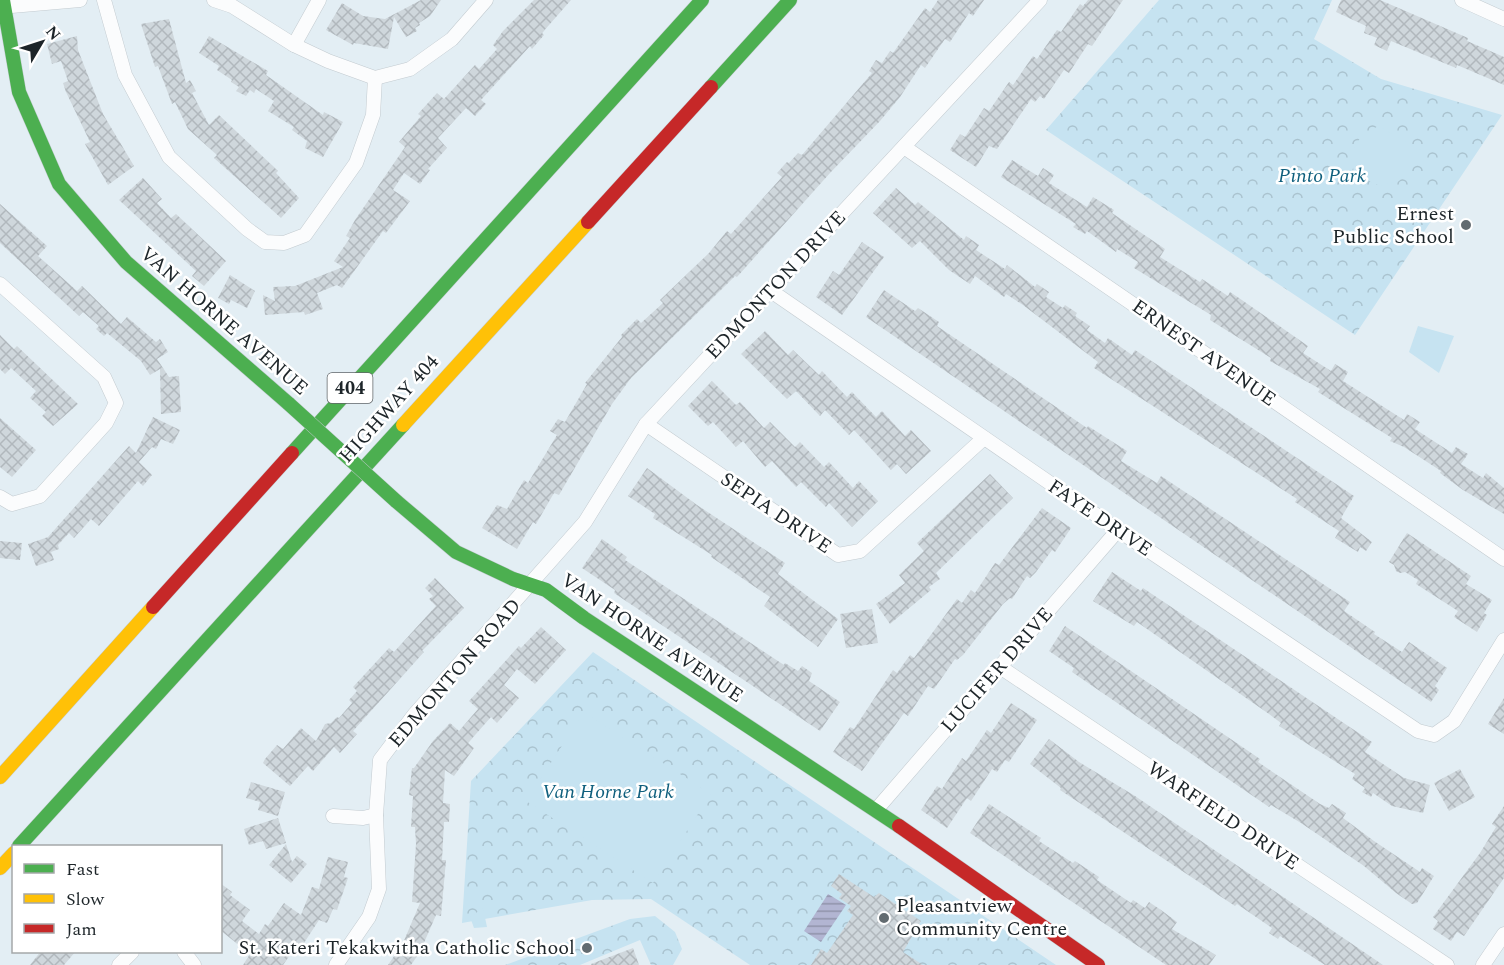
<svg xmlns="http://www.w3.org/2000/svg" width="1504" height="965" font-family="Spectral,serif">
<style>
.forest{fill:url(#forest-crowns)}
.garden{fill:#c6e3f1}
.water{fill:url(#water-rules)}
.building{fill:url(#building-cross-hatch)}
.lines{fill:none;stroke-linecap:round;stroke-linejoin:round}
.street-casing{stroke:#c3cbd0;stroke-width:15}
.fast-casing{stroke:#c3cbd0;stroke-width:15}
.slow-casing{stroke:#c3cbd0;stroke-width:15}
.jam-casing{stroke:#c3cbd0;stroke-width:15}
.street{stroke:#fbfcfd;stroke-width:14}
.fast{stroke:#4caf50;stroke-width:14}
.slow{stroke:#ffc107;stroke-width:14}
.jam{stroke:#c62828;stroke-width:14}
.fast-bridge-casing{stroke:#c3cbd0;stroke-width:15;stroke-linecap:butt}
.fast-bridge{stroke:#4caf50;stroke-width:14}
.poi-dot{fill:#626b70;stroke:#fff;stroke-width:2}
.labels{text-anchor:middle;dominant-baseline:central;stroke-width:5;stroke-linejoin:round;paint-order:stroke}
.shield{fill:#fff;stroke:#616669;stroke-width:1.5}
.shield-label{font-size:18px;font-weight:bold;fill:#1d2529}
.park-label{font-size:20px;font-style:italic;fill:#0f5f7d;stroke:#fff}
.poi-label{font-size:20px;fill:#1d2529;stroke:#fff;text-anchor:end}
.street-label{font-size:20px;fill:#1d2529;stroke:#fff}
</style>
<defs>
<pattern id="forest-crowns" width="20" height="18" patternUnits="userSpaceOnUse" patternTransform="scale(1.5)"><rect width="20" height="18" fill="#c6e3f1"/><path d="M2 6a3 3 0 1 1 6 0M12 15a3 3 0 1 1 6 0" fill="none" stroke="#aac3cf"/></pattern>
<pattern id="water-rules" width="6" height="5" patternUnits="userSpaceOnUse" patternTransform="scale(1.5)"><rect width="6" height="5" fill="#b2b5d2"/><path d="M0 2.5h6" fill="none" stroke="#9093aa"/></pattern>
<pattern id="building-cross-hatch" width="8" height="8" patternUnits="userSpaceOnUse" patternTransform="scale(1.5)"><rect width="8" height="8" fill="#cfd7dc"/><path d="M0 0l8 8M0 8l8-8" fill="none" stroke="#b1b8bd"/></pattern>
</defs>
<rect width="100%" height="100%" fill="#e3eef4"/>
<!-- forest -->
<g class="forest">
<polygon points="1159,0 1332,0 1314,39 1381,79 1502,115 1355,335 1046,130"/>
<polygon points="593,652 1056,965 750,965 651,899 592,900 462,923 471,781"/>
<polygon points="655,916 675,932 682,949 673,965 651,965 640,940 580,965 505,965 630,919"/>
</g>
<!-- garden -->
<g class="garden">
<polygon points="1378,126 1422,151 1399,181 1380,186 1354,174 1351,154 1360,138"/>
<polygon points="1418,326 1454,336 1439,373 1409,352"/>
<polygon points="584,712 711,794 653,883 526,801"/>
<polygon points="483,908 487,927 474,928 470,917"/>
</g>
<!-- water -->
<polygon class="water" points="828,894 846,905 821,942 804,931"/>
<!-- building -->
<g class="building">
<polygon points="421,0 441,0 430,16 419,23 420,25 415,28 417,31 406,37 394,17 388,49 354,43 353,45 326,30 342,3 363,16 385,19"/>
<polygon points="534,0 571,0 542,33 544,35 532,49 530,46 481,100 486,104 475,116 466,108 438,138 447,148 428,169 430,170 420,184 404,173 393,190 410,201 386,233 383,231 342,288 337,285 317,293 323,309 305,315 304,312 265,315 263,295 275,301 273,287 295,286 343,267 334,261 350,238 346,236 355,220 405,147 399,142 421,116 418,114 437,93 444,99 475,65 479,69 497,49 493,45 503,31"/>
<polygon points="938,0 984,0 973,16 969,13 950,42 945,39 925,68 921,65 900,97 880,121 830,173 737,277 735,276 725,286 631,378 612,404 559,495 554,493 536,524 533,522 517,549 482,528 497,505 507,509 524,480 528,483 557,435 550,431 558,419 565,422 587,384 585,383 622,337 621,335 637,319 641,323 663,303 660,300 709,253 727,231 731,234 782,177 777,173 787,162 789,163 798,153 802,155 872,73 869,71 876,60 882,63 890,51 893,53 925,8 930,12"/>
<polygon points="1088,0 1123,0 1092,46 1088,44 1069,73 1064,70 1044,99 1040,96 1035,102 1031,99 997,149 989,146 976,167 950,150 960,134 965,137 984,108 989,111 1009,82 1013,85 1033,56 1037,59 1057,30 1061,32 1080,4 1083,6"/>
<polygon points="1341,0 1380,0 1468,38 1467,41 1504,57 1504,85 1457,65 1456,68 1391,41 1387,51 1374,45 1377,38 1364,33 1366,26 1336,12"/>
<polygon points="169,19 186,83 190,80 196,91 192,93 209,125 219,115 278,171 276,173 299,198 281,218 214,158 217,155 188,129 175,102 172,104 158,66 155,67 141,24"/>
<polygon points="77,36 78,50 103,114 134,166 108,185 85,144 90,142 66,92 63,83 68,81 61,61 52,64 47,44"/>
<polygon points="209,36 268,71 266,75 323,115 324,112 343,122 323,157 305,148 307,141 292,130 294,127 268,111 274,101 256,89 254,93 250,90 246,96 236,91 239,87 231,82 232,80 217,70 219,66 199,53"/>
<polygon points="1012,160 1038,176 1043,168 1054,175 1049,183 1087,207 1093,197 1114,210 1112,213 1165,249 1160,257 1200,282 1202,279 1228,296 1230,292 1239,298 1308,346 1303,353 1331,371 1335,364 1348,372 1343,381 1404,420 1407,414 1420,422 1415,429 1452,453 1456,447 1468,454 1461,464 1483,478 1486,473 1504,488 1504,514 1463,490 1440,473 1441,471 1404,447 1390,441 1392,438 1318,392 1320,389 1270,361 1271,358 1210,320 1211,315 1134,268 1138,262 1117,249 1116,252 1087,231 1085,234 1073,227 1076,224 1001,177"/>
<polygon points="143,178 162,199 157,203 171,218 176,214 226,261 204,286 192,276 196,271 119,200"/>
<polygon points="896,188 915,205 918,202 964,240 966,236 979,245 976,250 1005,269 1007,265 1035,287 1037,284 1049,292 1046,297 1063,308 1065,305 1077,313 1075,316 1090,326 1087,330 1105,343 1108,338 1132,355 1135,350 1354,496 1341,518 1372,542 1366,551 1360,547 1358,552 1335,538 1339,531 1295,502 1297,499 1094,368 1098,362 1023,305 1006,294 1004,297 975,276 970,284 949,270 920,241 912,248 873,213"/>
<polygon points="0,204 47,246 38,256 77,291 82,286 121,324 127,317 156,342 160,339 168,352 157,359 169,377 179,376 181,412 161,414 160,369 150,375 141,361 107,333 104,336 96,329 99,326 83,312 79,316 0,243"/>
<polygon points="862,242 884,257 842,315 816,297 833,271 839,275"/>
<polygon points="230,275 255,291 247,308 231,300 229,304 218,298"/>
<polygon points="884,290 915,311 918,308 939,322 937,326 1087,428 1088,426 1127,451 1121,461 1157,483 1161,476 1350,602 1344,611 1375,632 1374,634 1402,652 1409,642 1447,668 1435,686 1439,690 1431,702 866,317"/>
<polygon points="765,331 788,355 793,350 819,375 822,371 847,397 852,392 876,417 882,411 905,436 911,430 931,451 906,474 897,464 891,470 854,430 849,435 825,410 820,416 796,391 787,399 741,354"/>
<polygon points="0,335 14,349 17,346 78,404 53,426 42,416 46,412 30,398 36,391 11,368 5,374 0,369"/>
<polygon points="712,381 736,405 740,402 764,428 770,422 795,447 800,442 824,467 829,462 853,488 859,481 878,501 852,527 829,503 826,507 801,482 796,487 772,461 765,467 743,441 736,447 713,422 708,426 688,406"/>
<polygon points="153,417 180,430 173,444 161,439 156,449 152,447 139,462 152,475 143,486 138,481 99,526 91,519 74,538 69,533 58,545 59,549 51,552 54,560 36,566 28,544 48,537 129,446 136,453"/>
<polygon points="0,418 36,450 12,477 0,467"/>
<polygon points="647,468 697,505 785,563 778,574 838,619 818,647 764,606 770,597 711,557 712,555 653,518 655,514 628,496"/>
<polygon points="990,474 1013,498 936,573 940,579 929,587 931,590 890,624 876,604 905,583 899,575 924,551 917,543"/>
<polygon points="1042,508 1071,528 1055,552 1052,550 1036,572 1030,578 1027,576 1012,599 1010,598 1003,604 963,655 957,660 955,659 934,689 928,686 908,716 904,713 862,771 833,752 850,727 854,729 893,670 897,673 910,655 914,658 957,599 962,603 971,590 975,593 995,563 999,565"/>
<polygon points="1407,533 1471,576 1466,584 1492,600 1484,613 1487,615 1477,632 1454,617 1458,611 1416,584 1418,580 1405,572 1400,573 1396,571 1394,565 1389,562"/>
<polygon points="602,539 627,557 625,560 784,665 785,663 798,671 802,666 812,673 809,681 840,702 820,731 614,593 615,590 582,568"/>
<polygon points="0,541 22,543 20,560 0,558"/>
<polygon points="1112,572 1141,591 1143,588 1372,742 1365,752 1404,778 1430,785 1423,813 1392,806 1373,793 1371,797 1362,792 1365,788 1352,779 1355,774 1279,726 1281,723 1269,714 1137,622 1134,626 1093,601"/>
<polygon points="435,578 464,608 422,651 424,652 353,731 357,734 340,753 334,747 313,771 308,766 290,786 263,763 265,759 277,745 283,749 301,728 316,741 325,724 331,723 337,717 339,718 352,703 349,700 357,691 353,687 389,648 394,652 436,606 429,599 433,596 425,588"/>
<polygon points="872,609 878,643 846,648 840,614"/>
<polygon points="1065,626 1260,759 1258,762 1320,804 1329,808 1332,804 1346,813 1343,818 1374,841 1420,872 1422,868 1434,876 1417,903 1412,904 1396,893 1364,866 1301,823 1271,805 1269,807 1072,672 1074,668 1049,651"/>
<polygon points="541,627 566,650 535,684 517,669 504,685 519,698 497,723 491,717 468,743 474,748 454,776 445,770 443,803 450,804 449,822 444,822 442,860 446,860 441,916 436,915 420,952 411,965 388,965 403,943 420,903 412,902 416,844 415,827 411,827 413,796 409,795 412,768 414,768 433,741 450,723 459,731 478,709 469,701 519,646 521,648"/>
<polygon points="1504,698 1504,734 1488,724"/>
<polygon points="1011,703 1037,720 1009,762 1005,760 997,772 992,769 971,801 967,798 947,828 921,810 937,786 942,789 962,758 966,761 987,730 991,733"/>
<polygon points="1049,739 1079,762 1135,796 1383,965 1325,965 1280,936 1278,939 1269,933 1272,928 1237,904 1235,906 1060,790 1061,788 1030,764"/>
<polygon points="1460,769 1475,797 1449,811 1434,783"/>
<polygon points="251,782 285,792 278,816 258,810 260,802 246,798"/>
<polygon points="989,804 1041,838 1039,841 1073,863 1075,861 1099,877 1097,880 1131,903 1133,900 1145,908 1149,902 1161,910 1177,922 1172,929 1216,955 1209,965 1166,965 970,833"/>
<polygon points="1504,806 1504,878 1464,936 1457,932 1451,941 1433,929 1438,921 1433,917 1480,853 1496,827 1492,824"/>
<polygon points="278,818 286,843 266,849 263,841 249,845 244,829"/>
<polygon points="286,844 292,862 297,856 307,864 291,883 269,865"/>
<polygon points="328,857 348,862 344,877 348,878 337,910 333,909 327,923 319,920 304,943 298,950 295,948 283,965 243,965 250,954 220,930 220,883 232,892 230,895 250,910 242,921 259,934 265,924 268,926 284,903 301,915 312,887 319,889"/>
<polygon points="839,874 874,897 879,893 921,921 903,952 923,965 811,965 821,949 827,953 853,915 847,911 851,906 839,898 842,894 831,886"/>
<polygon points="633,948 639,965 591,965 591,964"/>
<polygon points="41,951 76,951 64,965 30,965"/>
</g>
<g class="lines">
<defs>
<g id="street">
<polyline points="104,0 125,75 169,157 247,229 265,242 284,243 305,235 356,163 373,115 375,78"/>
<polyline points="214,0 232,6 294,45 328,61 375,78 410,69 452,39 486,0"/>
<polyline points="1462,0 1504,19"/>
<polyline points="0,7 80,0"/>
<polyline points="294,45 319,0"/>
<polyline points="904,147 1504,559"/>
<polyline points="0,284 104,377 116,403 106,423 40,496 12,504 0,497"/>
<polyline points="771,291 1118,530 1418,731 1434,735 1454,721 1504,640"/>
<polyline points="646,424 838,555 860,551 984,438"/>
<polyline points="1000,667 1447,965"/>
<polyline points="876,810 1118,530"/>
<polyline points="333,816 363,818 376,815"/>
<polyline points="184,952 194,965"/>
<polyline points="119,965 132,952"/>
<polyline points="336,965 369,917 379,889 376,815 380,760 414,715 585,522 646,424 1040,0"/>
<polyline points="1483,965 1504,934"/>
</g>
<g id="fast">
<polyline points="3,0 19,92 59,184 126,262 289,404"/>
<polyline points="711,87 790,0"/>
<polyline points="292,453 702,0"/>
<polyline points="396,501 456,552 513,579 546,590 584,618 899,826"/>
<polyline points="19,846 403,425"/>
</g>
<g id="slow">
<polyline points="403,425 588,222"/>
<polyline points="0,777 153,607"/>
<polyline points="0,868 14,853"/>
</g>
<g id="jam">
<polyline points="588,222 711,87"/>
<polyline points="153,607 292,453"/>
<polyline points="899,826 1098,965"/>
</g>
</defs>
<!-- street casing -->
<use href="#street" class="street-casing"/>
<!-- fast casing -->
<use href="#fast" class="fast-casing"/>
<!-- slow casing -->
<use href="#slow" class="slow-casing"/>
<!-- jam casing -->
<use href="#jam" class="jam-casing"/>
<!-- street -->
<use href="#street" class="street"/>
<!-- fast -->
<use href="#fast" class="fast"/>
<!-- slow -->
<use href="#slow" class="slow"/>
<!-- jam -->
<use href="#jam" class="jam"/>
<defs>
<polyline id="fast-bridge" points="289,404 396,501"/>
</defs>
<!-- fast-bridge casing -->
<use href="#fast-bridge" class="fast-bridge-casing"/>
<!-- fast-bridge -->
<use href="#fast-bridge" class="fast-bridge"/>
</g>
<!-- markers -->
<g class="poi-dot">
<circle cx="1466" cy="225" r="6"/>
<circle cx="884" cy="918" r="6"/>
<circle cx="587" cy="948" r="6"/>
</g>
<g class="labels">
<!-- shield labels -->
<rect class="shield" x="327.5" y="373" width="45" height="30" rx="4.5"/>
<g class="shield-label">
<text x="350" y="388">404</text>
</g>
<!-- park labels -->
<g class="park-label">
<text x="1322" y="176">Pinto Park</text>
<text x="608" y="792">Van Horne Park</text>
</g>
<!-- poi labels -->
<g class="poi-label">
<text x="1454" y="214">Ernest<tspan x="1454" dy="23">Public School</tspan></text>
<text x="896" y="906" text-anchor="start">Pleasantview<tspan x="896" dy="23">Community Centre</tspan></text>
<text x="575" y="948">St. Kateri Tekakwitha Catholic School</text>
</g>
<!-- street labels -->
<g class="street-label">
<text transform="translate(776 285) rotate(-47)">EDMONTON DRIVE</text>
<text transform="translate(224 321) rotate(41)">VAN HORNE AVENUE</text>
<text transform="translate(1204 353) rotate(35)">ERNEST AVENUE</text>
<text transform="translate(389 409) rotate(-48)">HIGHWAY 404</text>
<text transform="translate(776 513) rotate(34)">SEPIA DRIVE</text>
<text transform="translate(1100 518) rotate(34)">FAYE DRIVE</text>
<text transform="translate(652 638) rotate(34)">VAN HORNE AVENUE</text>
<text transform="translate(997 670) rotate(-49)">LUCIFER DRIVE</text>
<text transform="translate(455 673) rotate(-49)">EDMONTON ROAD</text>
<text transform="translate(1223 816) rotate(34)">WARFIELD DRIVE</text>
</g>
</g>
<!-- legend -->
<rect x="12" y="845" width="210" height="108" fill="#ffffff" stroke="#a5a8a9" stroke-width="1.5"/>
<rect x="24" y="864" width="30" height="9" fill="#4caf50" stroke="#a5a8a9" stroke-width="1.5"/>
<text x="66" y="875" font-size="18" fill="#1d2529">Fast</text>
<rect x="24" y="894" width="30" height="9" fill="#ffc107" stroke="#a5a8a9" stroke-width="1.5"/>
<text x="66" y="905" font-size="18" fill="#1d2529">Slow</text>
<rect x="24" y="924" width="30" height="9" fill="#c62828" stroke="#a5a8a9" stroke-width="1.5"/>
<text x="66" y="935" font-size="18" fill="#1d2529">Jam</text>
<!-- north arrow -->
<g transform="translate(42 42) rotate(51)" stroke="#ffffff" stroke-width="4.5" paint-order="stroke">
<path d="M0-4.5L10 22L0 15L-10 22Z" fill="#1d2529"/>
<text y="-9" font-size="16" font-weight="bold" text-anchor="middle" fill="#1d2529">N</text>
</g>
</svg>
